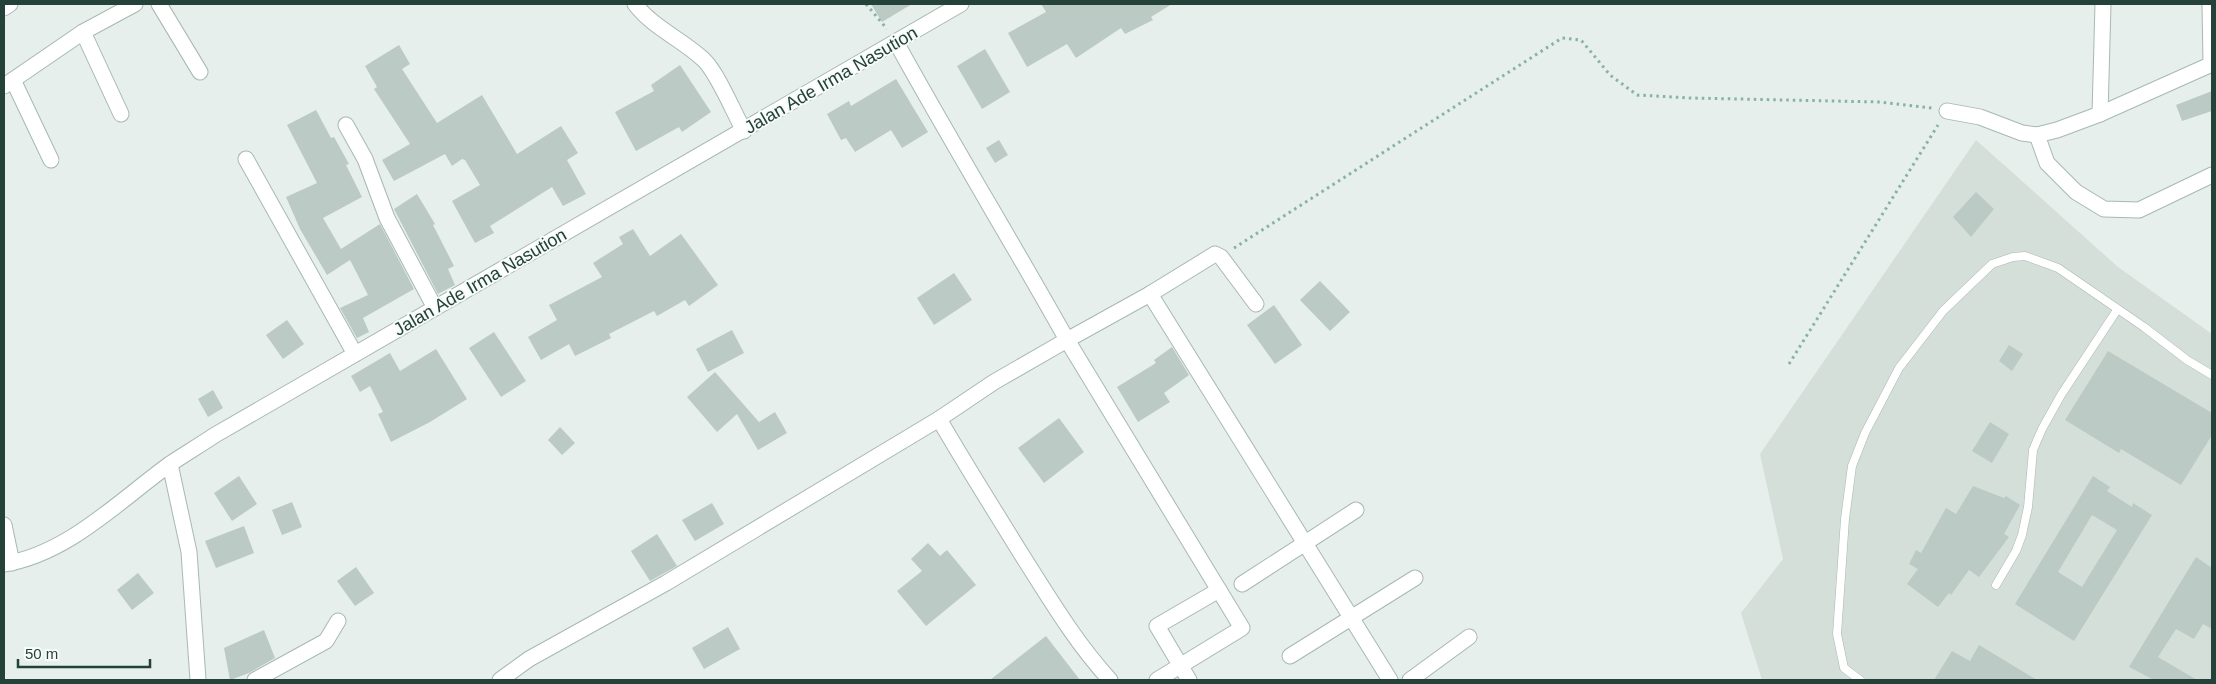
<svg xmlns="http://www.w3.org/2000/svg" width="2216" height="684" font-family="Arial,sans-serif">
<style>
.built{fill:#d4dfda}
.building{fill:#bbcac4;fill-rule:evenodd}
.lines{fill:none;stroke-linecap:round;stroke-linejoin:round}
.service-casing{stroke:#a8b8b2;stroke-width:9}
.minor-casing{stroke:#a8b8b2;stroke-width:17}
.path{stroke:#86b3a5;stroke-width:3;stroke-dasharray:2.5 4;stroke-linecap:butt}
.service{stroke:#fff;stroke-width:8}
.minor{stroke:#fff;stroke-width:15}
.labels{text-anchor:middle;dominant-baseline:central;stroke-width:4;stroke-linejoin:round;paint-order:stroke}
.street-label{font-size:18px;fill:#24423a;stroke:#f7fbf9}
</style>
<rect width="100%" height="100%" fill="#e6efeb"/>
<!-- built -->
<polygon class="built" points="1976,140 2118,267 2212,334 2212,680 1762,680 1741,613 1783,559 1760,454"/>
<!-- building -->
<g class="building">
<polygon points="871,4 912,4 882,22"/>
<polygon points="1041,4 1172,4 1151,17 1153,20 1125,34 1121,28 1076,58 1067,44 1027,67 1008,33 1046,12"/>
<polygon points="399,45 410,64 402,69 437,123 482,95 517,154 561,126 578,153 567,160 586,194 563,206 552,187 490,226 494,233 475,243 452,201 480,185 465,160 462,159 452,166 445,154 394,181 382,160 410,144 374,89 377,87 365,66"/>
<polygon points="985,49 1010,92 982,109 957,66"/>
<polygon points="680,65 711,112 682,132 679,127 636,151 615,112 654,91 651,85"/>
<polygon points="896,79 928,132 902,148 891,130 855,152 846,138 841,140 827,114 849,101 851,106"/>
<polygon points="2212,91 2212,111 2182,121 2176,105"/>
<polygon points="316,110 331,138 334,137 349,164 346,165 362,197 323,218 341,249 380,224 414,289 363,318 369,332 357,338 340,308 368,295 350,260 327,275 300,229 286,197 317,183 287,125"/>
<polygon points="999,140 1008,155 995,163 986,148"/>
<polygon points="1976,192 1994,209 1971,237 1953,217"/>
<polygon points="417,194 435,224 433,225 454,266 448,269 455,285 438,294 394,209"/>
<polygon points="633,229 650,256 681,234 718,285 689,306 685,300 657,316 654,311 609,334 611,338 575,356 569,344 541,360 528,337 557,320 549,305 602,277 593,263 623,244 619,237"/>
<polygon points="954,273 972,300 934,325 917,298"/>
<polygon points="1320,281 1350,312 1330,331 1300,300"/>
<polygon points="1274,305 1302,345 1275,364 1247,325"/>
<polygon points="287,320 304,344 283,359 266,335"/>
<polygon points="732,330 744,353 708,372 696,349"/>
<polygon points="494,332 526,381 501,397 469,348"/>
<polygon points="2009,345 2023,354 2012,371 1999,361"/>
<polygon points="1172,347 1189,375 1164,393 1170,402 1138,422 1117,387 1156,363 1154,360"/>
<polygon points="436,349 467,399 430,422 391,442 378,414 383,412 370,386 360,392 351,376 390,353 400,371"/>
<polygon points="2108,351 2212,413 2212,435 2181,485 2121,449 2119,453 2065,420"/>
<polygon points="715,372 759,422 775,412 787,433 758,450 737,414 717,432 687,397"/>
<polygon points="213,390 223,408 208,417 198,399"/>
<polygon points="1059,418 1084,452 1044,483 1018,448"/>
<polygon points="1990,422 2009,434 1992,463 1972,451"/>
<polygon points="560,427 575,443 562,455 548,440"/>
<polygon points="239,476 257,504 232,521 214,493"/>
<path d="M2093,476l17,11 -3,4 25,16 1,-4 19,12 -78,126 -59,-37zM2092,515l25,15 -35,57 -24,-15z"/>
<polygon points="1973,486 2004,498 2006,496 2020,505 2004,534 2009,537 1979,577 1969,570 1951,595 1949,593 1938,607 1907,584 1918,569 1909,564 1916,550 1921,553 1946,508 1956,514"/>
<polygon points="292,502 302,527 282,535 272,510"/>
<polygon points="712,503 724,524 695,541 682,520"/>
<polygon points="244,526 254,553 216,568 205,541"/>
<polygon points="657,534 677,566 650,581 631,551"/>
<polygon points="928,543 940,556 947,550 976,585 926,626 897,591 922,571 911,559"/>
<polygon points="2196,557 2212,568 2212,629 2203,624 2194,639 2176,629 2158,657 2197,680 2154,680 2129,667"/>
<polygon points="356,567 374,593 355,606 337,581"/>
<polygon points="138,573 154,593 132,610 117,590"/>
<polygon points="728,627 740,649 704,669 692,648"/>
<polygon points="264,630 275,658 249,673 230,680 224,648"/>
<polygon points="1046,636 1080,680 990,680"/>
<polygon points="1979,645 2037,680 1934,680 1952,651 1970,661"/>
</g>
<g class="lines">
<defs>
<g id="service">
<polyline points="1996,585 2016,551 2022,535 2028,507 2033,450 2042,429 2061,395 2117,310"/>
<polyline points="1860,680 1844,668 1837,634 1845,519 1852,466 1865,433 1899,368 1943,311 1992,264 2013,257 2025,256 2058,268 2144,327 2187,360 2212,375"/>
</g>
<g id="minor">
<polyline points="159,4 200,72"/>
<path d="M635,4c18,24 47,35 69,56 14,14 29,51 40,71"/>
<polyline points="2210,4 2211,64"/>
<polyline points="4,8 10,4"/>
<polyline points="83,32 121,114"/>
<polyline points="13,80 51,160"/>
<polyline points="4,86 83,32 135,4"/>
<polyline points="1947,111 1980,117 2022,133 2037,135 2057,130 2100,114 2212,64"/>
<polyline points="2100,114 2103,4"/>
<polyline points="346,125 365,159 387,218 435,308"/>
<polyline points="2037,135 2047,163 2076,192 2104,209 2139,210 2212,175"/>
<polyline points="246,159 355,354"/>
<polyline points="1150,294 1390,680"/>
<path d="M939,419c26,45 54,89 81,133 28,44 55,90 90,128"/>
<polyline points="170,464 189,552 198,680"/>
<polyline points="4,525 12,563"/>
<path d="M4,564c64,-10 116,-64 166,-100 15,-10 30,-19 45,-29l746,-431"/>
<polyline points="1242,584 1356,510"/>
<polyline points="1290,656 1415,578"/>
<polyline points="255,680 326,641 338,621"/>
<path d="M500,680l29,-21 137,-76 273,-164 55,-37 73,-42c-56,-100 -116,-198 -171,-298"/>
<polyline points="1157,680 1242,628 1067,340 1150,294 1215,254 1221,257 1256,304"/>
<polyline points="1189,680 1157,626 1219,590"/>
<polyline points="1410,680 1469,637"/>
</g>
</defs>
<!-- service casing -->
<use href="#service" class="service-casing"/>
<!-- minor casing -->
<use href="#minor" class="minor-casing"/>
<!-- path -->
<g class="path">
<polyline points="866,4 887,29"/>
<polyline points="1234,248 1562,38 1581,40 1610,75 1637,95 1691,98 1880,102 1932,108"/>
<polyline points="1789,364 1938,125"/>
</g>
<!-- service -->
<use href="#service" class="service"/>
<!-- minor -->
<use href="#minor" class="minor"/>
</g>
<g class="labels">
<!-- street labels -->
<g class="street-label">
<text transform="translate(831 80) rotate(-30)">Jalan Ade Irma Nasution</text>
<text transform="translate(480 282) rotate(-30)">Jalan Ade Irma Nasution</text>
</g>
</g>
<!-- border -->
<rect width="2216" height="684" fill="none" stroke="#24423a" stroke-width="10"/>
<!-- scale -->
<path d="M18 659v8h132v-8" fill="none" stroke="#24423a" stroke-width="2.5"/>
<text x="25" y="659" font-size="15" fill="#24423a" stroke="#f7fbf9" stroke-width="4" paint-order="stroke">50 m</text>
</svg>
